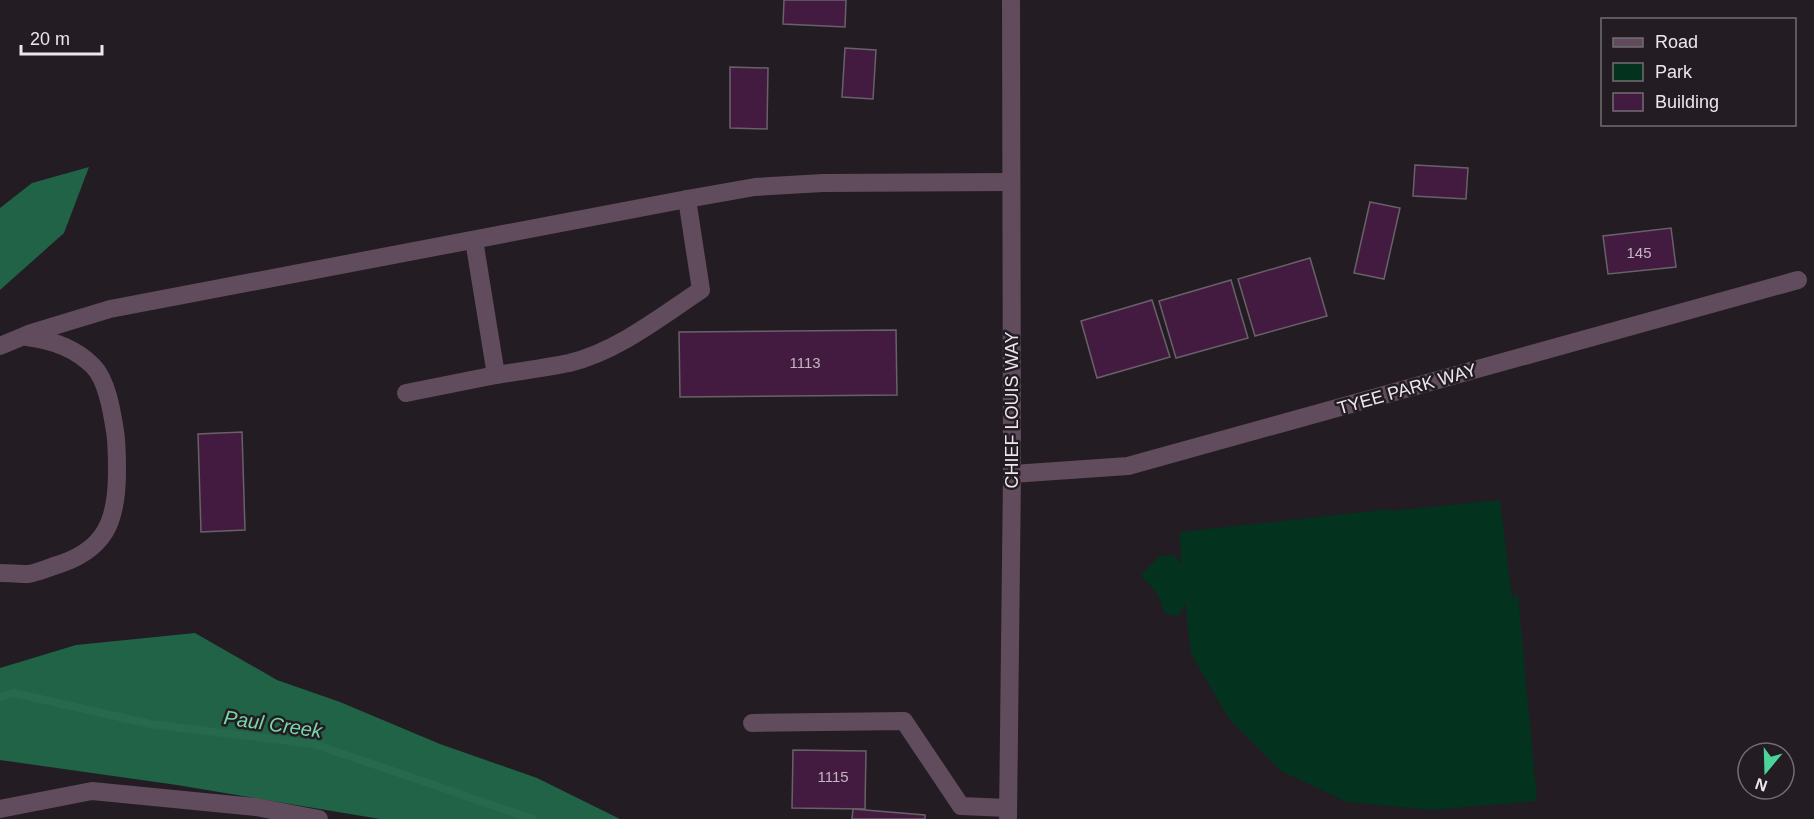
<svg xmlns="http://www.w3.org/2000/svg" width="1814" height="819" font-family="Helvetica,sans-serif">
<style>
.green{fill:#03321f}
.forest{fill:#206347}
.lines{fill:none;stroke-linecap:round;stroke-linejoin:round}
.stream{stroke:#27694c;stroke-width:8}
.building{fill:#441b40;stroke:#696168;stroke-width:1.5}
.minor{stroke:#604c5d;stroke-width:18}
.labels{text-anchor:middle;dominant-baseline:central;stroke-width:5;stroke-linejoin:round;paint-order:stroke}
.number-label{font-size:15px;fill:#c2b4c0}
.street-label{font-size:18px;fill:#ece7eb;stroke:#231c22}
.water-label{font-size:20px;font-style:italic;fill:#79d8aa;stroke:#231c22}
</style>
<rect width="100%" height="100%" fill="#231c22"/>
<!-- green -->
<polygon class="green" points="1500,500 1512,598 1518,594 1537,801 1432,810 1347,802 1281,771 1229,719 1191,654 1185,603 1179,616 1165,614 1158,595 1141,575 1160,556 1174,555 1181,564 1180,532 1390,509 1390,511"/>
<!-- forest -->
<g class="forest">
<polygon points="89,167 64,233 0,290 0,208 32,183"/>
<polygon points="195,633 277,680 340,702 440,744 537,778 620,819 380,819 177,785 0,760 0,668 76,645"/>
</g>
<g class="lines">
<!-- stream -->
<polyline class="stream" points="0,697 14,693 150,724 314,744 533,819"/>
</g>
<!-- building -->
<g class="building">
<polygon points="784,0 846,0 845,27 783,24"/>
<polygon points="845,48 876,50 873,99 842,97"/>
<polygon points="730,67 768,68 767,129 730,128"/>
<polygon points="1415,165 1468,168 1466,199 1413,196"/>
<polygon points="1370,202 1400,208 1384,279 1354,273"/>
<polygon points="1671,228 1676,267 1608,274 1603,236"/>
<polygon points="1310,258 1327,316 1255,336 1238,279"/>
<polygon points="1231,280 1248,338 1176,358 1159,301"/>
<polygon points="1152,300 1170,357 1097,378 1081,321"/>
<polygon points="896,330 897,395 680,397 679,332"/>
<polygon points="242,432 245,530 201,532 198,434"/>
<polygon points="793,750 866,751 865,809 792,808"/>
<polygon points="853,809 925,815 925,819 852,819"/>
</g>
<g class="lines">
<!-- minor -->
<g class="minor">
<path d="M474,240l22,135c24,-4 49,-7 73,-12 49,-12 91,-46 132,-73l-14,-91"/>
<polyline points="0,346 31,333 110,309 687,199 755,187 823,183 1010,182"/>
<polyline points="406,393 496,375"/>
<polyline points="1012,474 1128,466 1798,280"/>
<path d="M0,573c9,0 19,1 28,1 8,-1 18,-5 26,-8 51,-15 63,-44 63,-94 0,-14 0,-28 -2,-41 -3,-19 -8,-51 -22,-65 -18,-18 -41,-26 -66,-29"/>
<polyline points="752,723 904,721 961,806 1008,808"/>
<polyline points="0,809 92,791 256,807 319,819"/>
<polyline points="1008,819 1012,474 1011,0"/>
</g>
</g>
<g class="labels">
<!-- number labels -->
<g class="number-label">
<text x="1639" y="252">145</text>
<text x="805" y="362">1113</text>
<text x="833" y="776">1115</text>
</g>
<!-- street labels -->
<g class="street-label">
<text transform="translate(1407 389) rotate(-16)">TYEE PARK WAY</text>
<text transform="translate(1012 410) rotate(-90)">CHIEF LOUIS WAY</text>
</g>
<!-- water labels -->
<g class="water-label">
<text transform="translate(273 724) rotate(8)">Paul Creek</text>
</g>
</g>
<!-- legend -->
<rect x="1601" y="18" width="195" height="108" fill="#231c22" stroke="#736d72" stroke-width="1.5"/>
<rect x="1613" y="38" width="30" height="9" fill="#604c5d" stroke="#736d72" stroke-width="1.5"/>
<text x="1655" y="48" font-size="18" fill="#ece7eb">Road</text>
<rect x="1613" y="63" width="30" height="18" fill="#03321f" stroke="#736d72" stroke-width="1.5"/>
<text x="1655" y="78" font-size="18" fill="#ece7eb">Park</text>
<rect x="1613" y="93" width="30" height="18" fill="#441b40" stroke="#736d72" stroke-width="1.5"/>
<text x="1655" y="108" font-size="18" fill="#ece7eb">Building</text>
<!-- north arrow -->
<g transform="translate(1766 771) rotate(199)"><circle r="28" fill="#231c22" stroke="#736d72" stroke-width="1.5"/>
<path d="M0-4.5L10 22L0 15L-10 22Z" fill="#4dd39a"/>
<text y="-9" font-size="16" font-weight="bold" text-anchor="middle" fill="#ece7eb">N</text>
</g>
<!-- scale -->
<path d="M21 45v9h81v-9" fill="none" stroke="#ece7eb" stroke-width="3"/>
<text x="30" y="45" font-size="18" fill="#ece7eb" stroke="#231c22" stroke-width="4.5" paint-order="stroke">20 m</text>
</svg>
